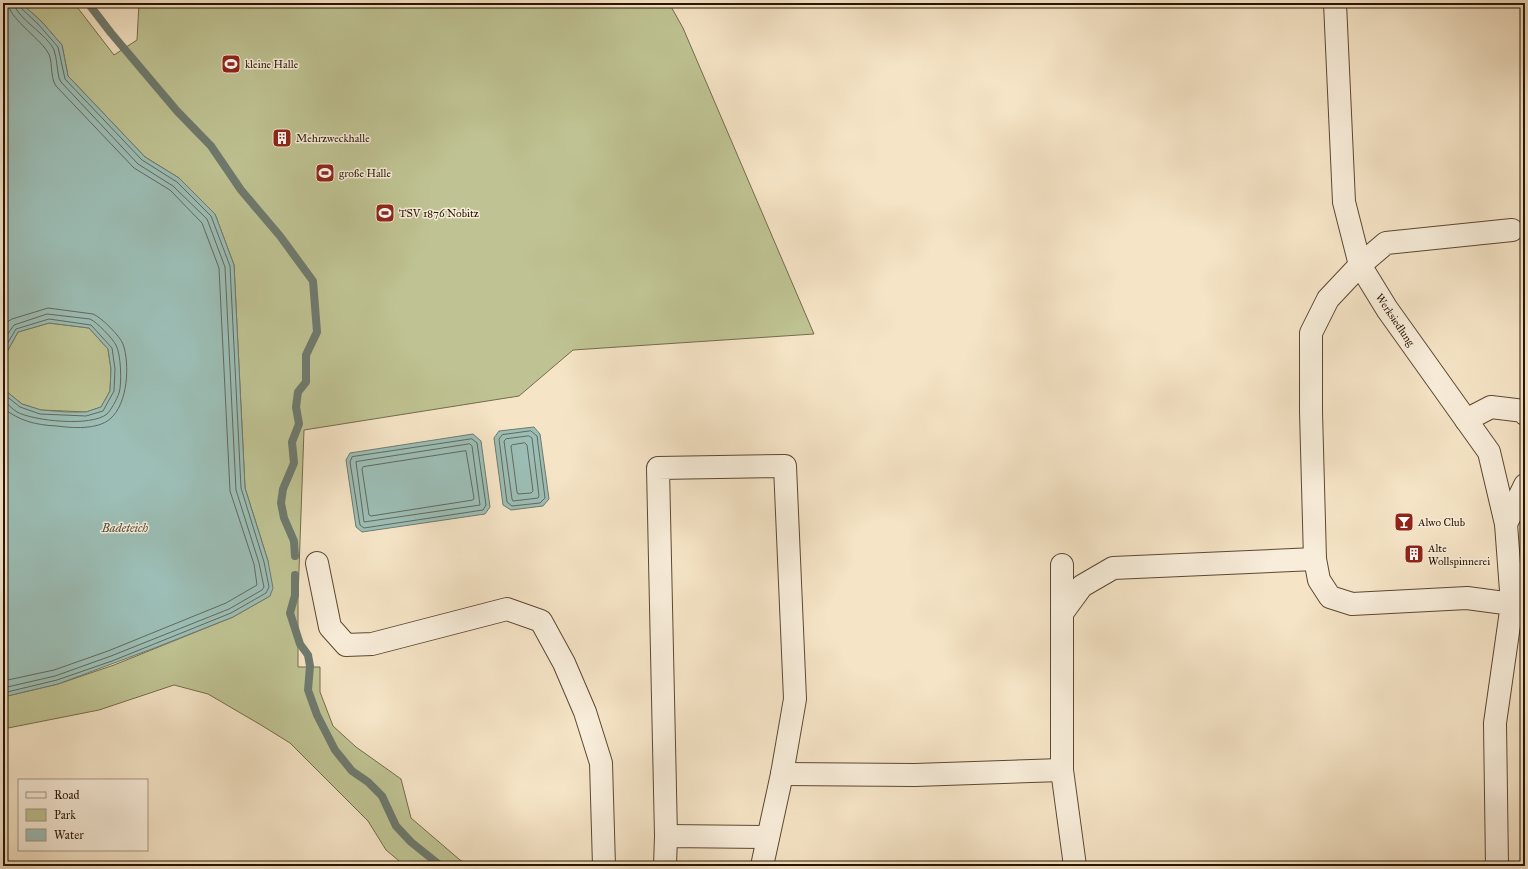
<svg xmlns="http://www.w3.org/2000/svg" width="1528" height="869" font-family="'IM FELL Great Primer',serif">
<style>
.green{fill:#bfc393;stroke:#746c4a}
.water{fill:#9cbeb6;stroke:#6e7a6e}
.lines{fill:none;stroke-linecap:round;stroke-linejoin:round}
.shore{stroke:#62695c;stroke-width:1}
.stream{stroke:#6e7a6e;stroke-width:8}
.minor-casing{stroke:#5c4832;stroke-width:24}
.minor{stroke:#f8edda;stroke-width:22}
.labels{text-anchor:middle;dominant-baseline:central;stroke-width:3;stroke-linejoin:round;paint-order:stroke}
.poi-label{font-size:11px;fill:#291401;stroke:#f8edda;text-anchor:start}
.street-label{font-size:11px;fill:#291401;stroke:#f8edda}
.water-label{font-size:12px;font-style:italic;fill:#515040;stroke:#f8edda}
</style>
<rect width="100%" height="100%" fill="#f5e4c6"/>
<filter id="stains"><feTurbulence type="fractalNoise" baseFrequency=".005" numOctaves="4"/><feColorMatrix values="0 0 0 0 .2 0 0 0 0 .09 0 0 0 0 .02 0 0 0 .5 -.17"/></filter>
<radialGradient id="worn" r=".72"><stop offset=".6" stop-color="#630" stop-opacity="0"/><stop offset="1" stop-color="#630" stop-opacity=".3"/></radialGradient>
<!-- green -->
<g class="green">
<polygon points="21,3 74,3 114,55 137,40 139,3 669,3 683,28 814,334 573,350 519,396 304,430 298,598 298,667 320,667 320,692 333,726 356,747 401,779 411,818 460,860 471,866 405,866 386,850 368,821 290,743 261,725 208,694 174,685 99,710 3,729 3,697 58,684 114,665 233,617 270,596 268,561 245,488 234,265 215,214 179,178 145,157 68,76 62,45 41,21"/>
<polygon points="49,323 89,328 108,349 111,369 110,391 101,407 86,412 41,410 22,404 7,392 3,372 3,359 18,332"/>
</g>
<!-- water -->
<g class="water">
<polygon points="3,3 21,3 41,21 62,45 68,76 145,157 179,178 215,214 234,265 245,488 268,561 273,588 270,596 233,617 157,647 58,684 3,697 3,372 7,392 22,404 41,410 67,412 86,412 101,407 110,391 111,369 108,349 89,328 49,323 18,332 3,359"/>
<polygon points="534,427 540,434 549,499 543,506 511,510 503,505 494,438 499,431"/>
<polygon points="473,434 481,441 490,507 485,514 362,532 356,527 346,460 350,453"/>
</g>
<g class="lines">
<!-- shore -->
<g class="shore">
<path d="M3,329l4,-7 5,-3 36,-11 45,6c8,3 27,22 30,30 7,20 5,60 -13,75 -13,11 -38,9 -53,7 -22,-1 -37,-5 -54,-18"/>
<path d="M3,341l11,-16 33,-11 43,5c7,3 23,20 26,26 5,9 6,39 3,48 -2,6 -8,17 -12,21 -16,13 -73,7 -90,-2 -5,-3 -9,-8 -14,-12"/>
<polyline points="3,351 16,329 49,319 91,325 112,348 115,369 114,391 103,411 86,416 40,414 20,407 5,395 3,392"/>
<polygon points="531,431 537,436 545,498 540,503 512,506 507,502 499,439 502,435"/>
<polygon points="529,436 532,438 539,496 538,498 513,501 512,499 504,441 506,439"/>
<polygon points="472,439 477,443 486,505 483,510 364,528 360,525 350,462 352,457"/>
<polygon points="525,443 527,445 533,491 531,493 518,494 517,492 511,446 512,445"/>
<polygon points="470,444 472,446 480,505 364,522 356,462"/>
<polygon points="466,451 474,498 473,500 371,516 369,515 362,469 363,467"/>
<path d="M3,681l51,-11 54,-19 118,-48 31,-18 -3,-21 -24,-73 -11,-223 -17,-45 -32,-33 -36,-22 -78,-82c-7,-10 -2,-26 -9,-35 -9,-14 -39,-34 -39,-48"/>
<path d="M3,688l52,-12 56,-20 118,-47 33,-19 2,-3 -5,-24 -23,-73 -11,-223 -18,-48 -34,-33 -35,-22 -77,-82 -2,-4c-2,-9 -2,-19 -5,-28 -6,-15 -39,-33 -40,-47"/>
<polyline points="3,693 57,680 112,661 231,613 266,593 269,587 264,562 241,488 230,266 211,216 177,182 142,160 65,79 58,47 38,24 20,7 19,3"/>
</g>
<!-- stream -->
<g class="stream">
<polyline points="88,3 111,33 177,111 211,146 241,190 280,236 313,281 317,332 306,355 306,382 298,392 296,407 299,424 292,442 294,463 283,489 281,503 284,518 294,541 295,556"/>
<polyline points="295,575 295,595 290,613 300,644 308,655 310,666 308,690 317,715 335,750 352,771 368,782 382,796 396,826 411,842 441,866"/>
</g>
<defs>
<g id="minor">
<polyline points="1335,3 1344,202 1360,265 1387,309 1489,452 1506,524 1512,604 1525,609"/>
<polyline points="1466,420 1491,407 1524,411 1525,414"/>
<polyline points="1506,524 1525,485"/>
<polyline points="317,563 330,627 346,645 372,644 507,609 541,621 564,663 585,712 601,763 604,866"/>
<polyline points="1062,565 1062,770 1075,866"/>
<polyline points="1063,612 1082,586 1113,568 1315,559"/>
<polyline points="782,774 915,775 1062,770"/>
<polyline points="666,836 658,468 785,466 795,699 782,774 762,866"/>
<polyline points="665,866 666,836 768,837"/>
<polyline points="1497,866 1495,723 1512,604 1467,598 1352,604 1330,597 1319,580 1315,559 1311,412 1311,333 1328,299 1360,265 1386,243 1512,230"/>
</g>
</defs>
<!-- minor casing -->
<use href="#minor" class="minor-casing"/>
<!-- minor -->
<use href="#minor" class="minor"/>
</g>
<!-- icons -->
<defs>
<symbol id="stadium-square" viewBox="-11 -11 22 22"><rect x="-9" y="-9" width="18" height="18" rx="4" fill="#8f2418" stroke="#f8edda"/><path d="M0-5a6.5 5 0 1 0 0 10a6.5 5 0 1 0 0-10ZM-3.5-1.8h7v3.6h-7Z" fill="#fff"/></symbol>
<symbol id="building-square" viewBox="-11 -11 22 22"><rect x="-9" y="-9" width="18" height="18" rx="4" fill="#8f2418" stroke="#f8edda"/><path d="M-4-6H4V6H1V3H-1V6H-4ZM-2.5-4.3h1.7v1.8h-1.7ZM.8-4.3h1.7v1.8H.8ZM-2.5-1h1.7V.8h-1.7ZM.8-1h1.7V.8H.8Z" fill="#fff"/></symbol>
<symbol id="bar-square" viewBox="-11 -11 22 22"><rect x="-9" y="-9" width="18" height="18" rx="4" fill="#8f2418" stroke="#f8edda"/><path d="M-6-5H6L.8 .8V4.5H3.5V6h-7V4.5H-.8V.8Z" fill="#fff"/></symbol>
</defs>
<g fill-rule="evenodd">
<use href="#stadium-square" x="220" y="53" width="22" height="22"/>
<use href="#building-square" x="271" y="127" width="22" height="22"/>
<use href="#stadium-square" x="314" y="162" width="22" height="22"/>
<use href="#stadium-square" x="374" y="202" width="22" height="22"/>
<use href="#bar-square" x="1393" y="511" width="22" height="22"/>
<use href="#building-square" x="1403" y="543" width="22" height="22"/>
</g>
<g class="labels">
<!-- poi labels -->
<g class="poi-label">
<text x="245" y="64">kleine Halle</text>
<text x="296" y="138">Mehrzweckhalle</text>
<text x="339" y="173">große Halle</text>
<text x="399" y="213">TSV 1876 Nobitz</text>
<text x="1418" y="522">Alwo Club</text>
<text x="1428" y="548">Alte<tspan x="1428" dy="13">Wollspinnerei</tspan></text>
</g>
<!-- street labels -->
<g class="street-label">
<text transform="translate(1395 320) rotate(56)">Werksiedlung</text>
</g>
<!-- water labels -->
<g class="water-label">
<text x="125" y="528">Badeteich</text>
</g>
</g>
<!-- margin -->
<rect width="1528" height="869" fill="none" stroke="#f5e4c6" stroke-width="16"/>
<rect x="4" y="4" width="1520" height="861" fill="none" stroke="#291401" stroke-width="2"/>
<rect x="8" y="8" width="1512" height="853" fill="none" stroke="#291401"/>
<!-- legend -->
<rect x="18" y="779" width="130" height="72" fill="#f8edda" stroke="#a59683"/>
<rect x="26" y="792" width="20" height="6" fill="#f8edda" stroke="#a59683"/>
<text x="54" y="799" font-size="12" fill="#291401">Road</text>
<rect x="26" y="809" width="20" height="12" fill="#bfc393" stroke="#a59683"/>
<text x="54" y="819" font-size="12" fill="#291401">Park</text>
<rect x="26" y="829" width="20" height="12" fill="#9cbeb6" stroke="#a59683"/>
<text x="54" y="839" font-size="12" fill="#291401">Water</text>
<rect width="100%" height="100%" filter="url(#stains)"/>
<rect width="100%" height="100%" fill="url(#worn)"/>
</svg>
